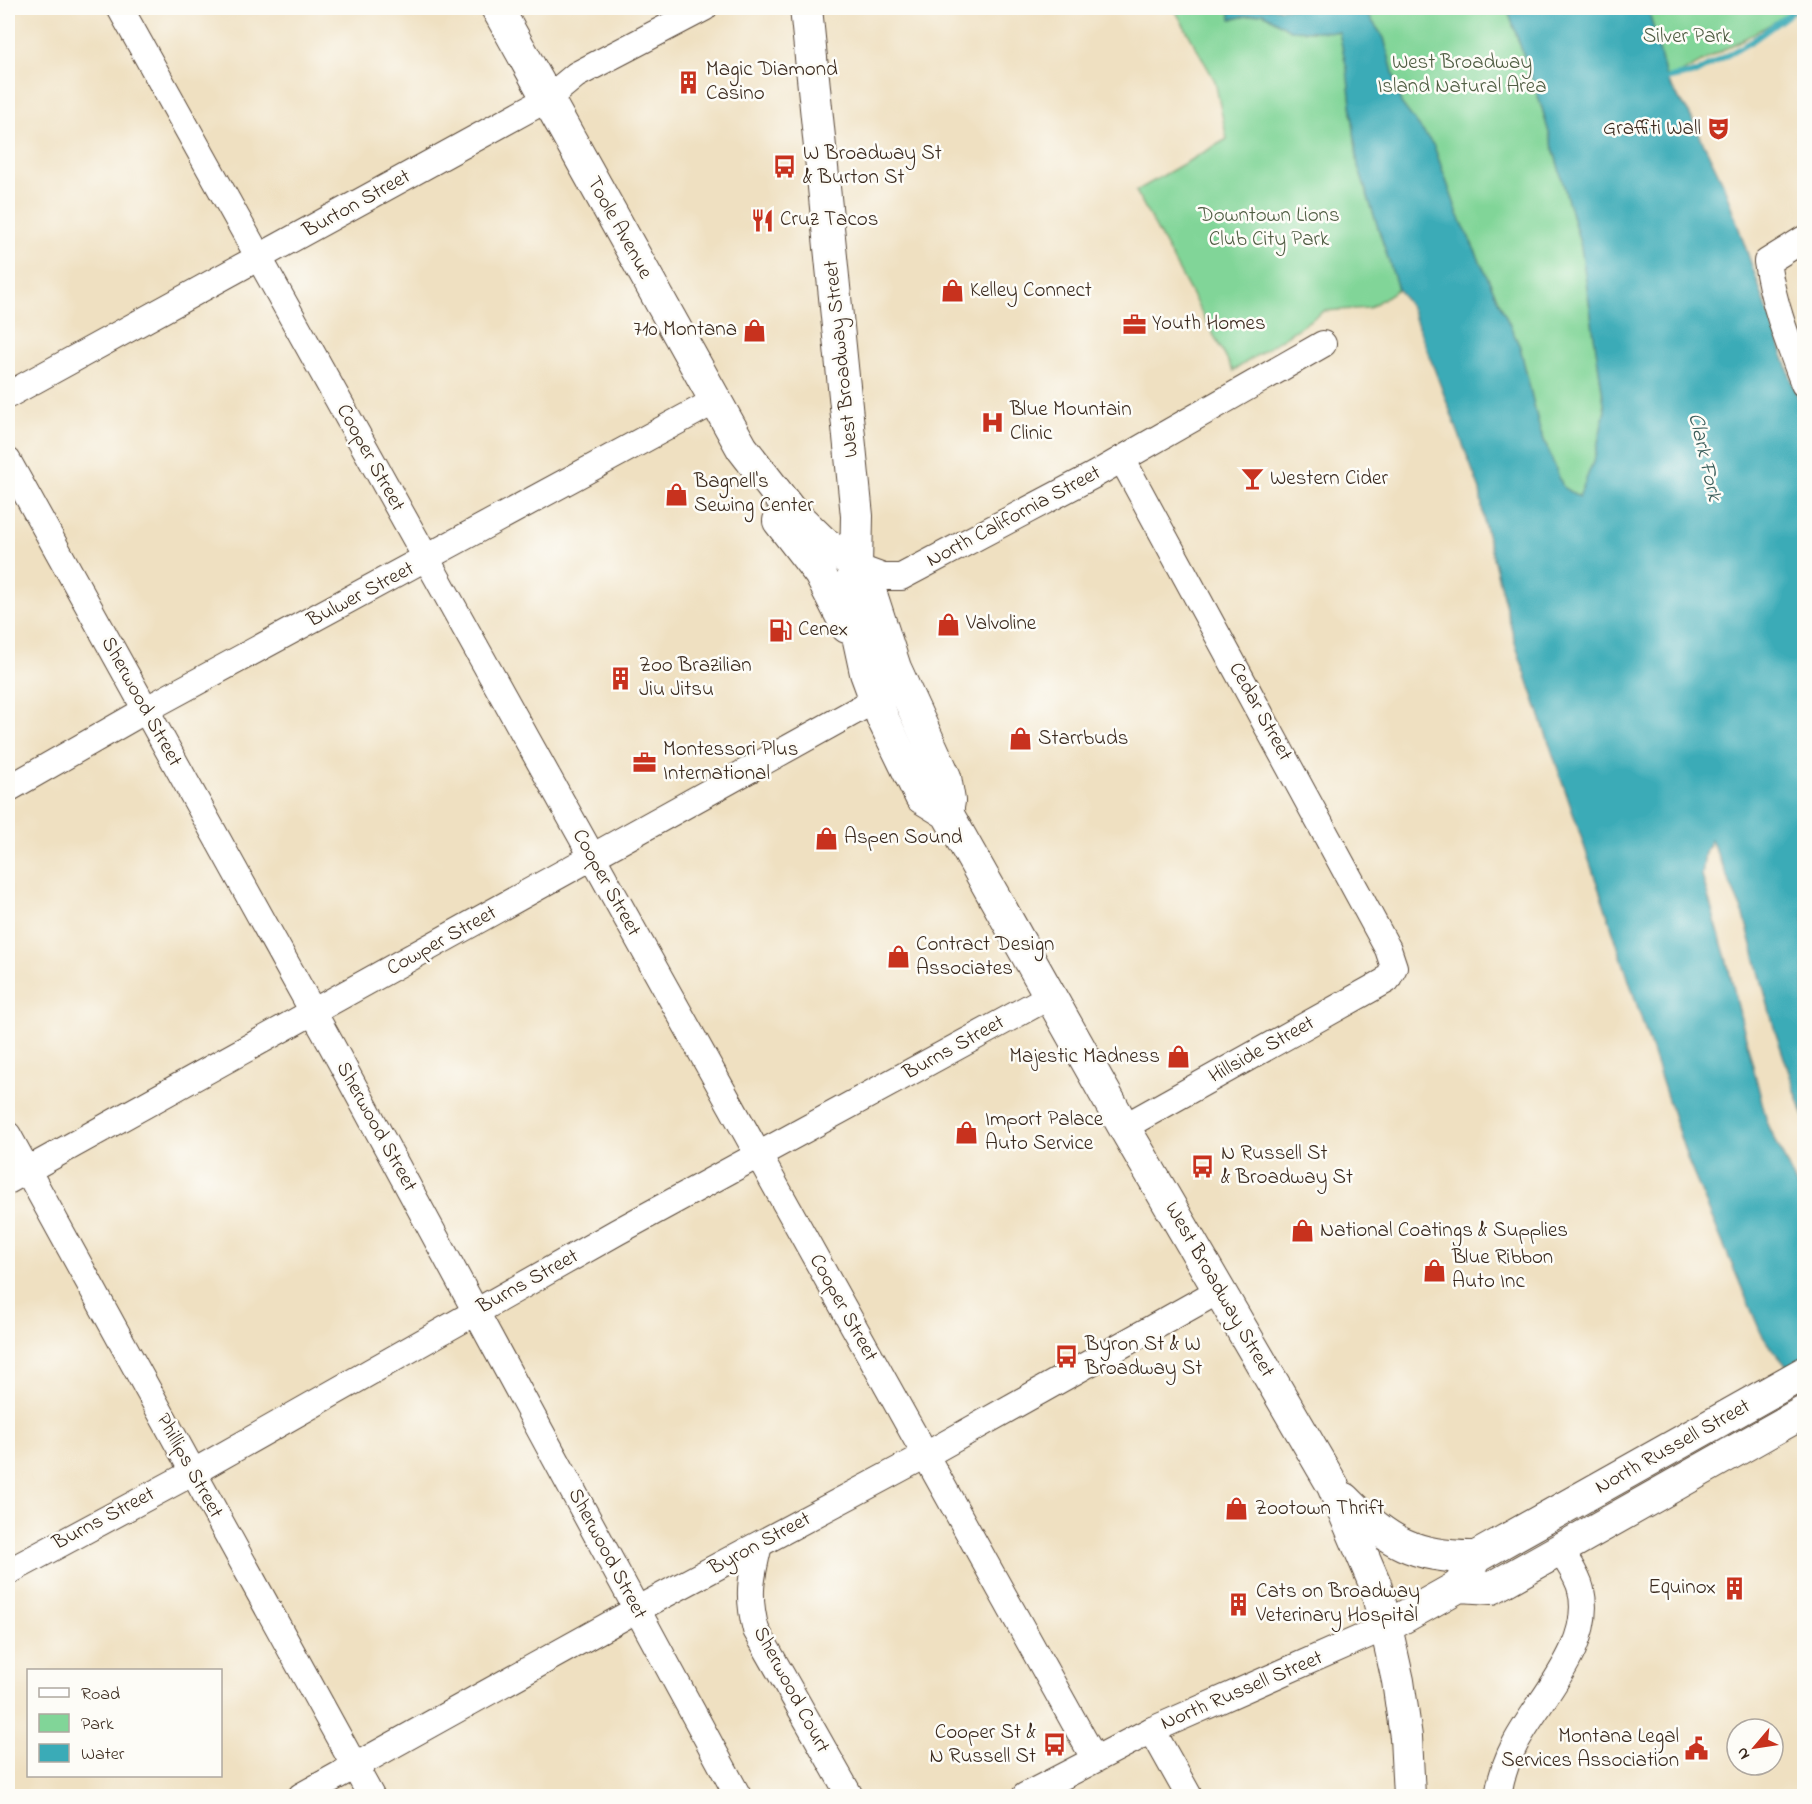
<svg xmlns="http://www.w3.org/2000/svg" width="1812" height="1804" font-family="'Indie Flower',sans-serif">
<style>
.green{fill:#81d598;stroke:#5e805b;stroke-width:1.5}
.water{fill:#3aabb7;stroke:#3a6a6a;stroke-width:1.5}
.lines{fill:none;stroke-linecap:round;stroke-linejoin:round}
.stream{stroke:#3aabb7;stroke-width:6}
.minor-casing{stroke:#564536;stroke-width:28}
.major-casing{stroke:#564536;stroke-width:34}
.minor{stroke:#fff;stroke-width:26}
.major{stroke:#fff;stroke-width:32}
.labels{text-anchor:middle;dominant-baseline:central;stroke-width:5;stroke-linejoin:round;paint-order:stroke}
.park-label{font-size:21px;fill:#505d43;stroke:#fdfcf7}
.poi-label{font-size:21px;fill:#3b2a1e;stroke:#fdfcf7;text-anchor:start}
.street-label{font-size:21px;fill:#3b2a1e;stroke:#fdfcf7}
.water-label{font-size:22px;font-style:italic;fill:#3b5e5b;stroke:#fdfcf7}
</style>
<rect width="100%" height="100%" fill="#fdfcf7"/>
<filter id="ink" filterUnits="userSpaceOnUse"><feTurbulence type="fractalNoise" baseFrequency=".0167" numOctaves="2"/><feDisplacementMap in="SourceGraphic" scale="12" xChannelSelector="R" yChannelSelector="G"/><feConvolveMatrix kernelMatrix="1 2 1 2 8 2 1 2 1" color-interpolation-filters="sRGB"/></filter>
<filter id="wash" filterUnits="userSpaceOnUse"><feTurbulence type="fractalNoise" baseFrequency=".008" numOctaves="4" result="noise"/><feDisplacementMap in="SourceGraphic" scale="24" xChannelSelector="R" yChannelSelector="G"/><feGaussianBlur stdDeviation="1.35" result="paint"/><feColorMatrix in="noise" values="0 0 0 0 0 0 0 0 0 0 0 0 0 0 0 0 0 1.4 0 .05"/><feComposite in="paint" operator="in"/></filter>
<g filter="url(#wash)">
<rect width="100%" height="100%" fill="#efe0c1"/>
<!-- green -->
<g class="green">
<polygon points="1174,8 1229,8 1232,19 1263,13 1290,30 1339,32 1347,69 1358,166 1398,289 1369,308 1324,311 1233,371 1136,191 1227,139 1215,81"/>
<polygon points="1363,8 1507,8 1542,108 1581,247 1605,410 1595,457 1580,497 1563,487 1540,430 1520,347 1458,214 1434,146 1401,103 1384,38"/>
<polygon points="1648,8 1800,8 1667,81"/>
</g>
<!-- water -->
<path class="water" d="M1229,8h134l21,30 17,65 33,43 24,68 62,133 20,83 23,57 16,10 16,-40 10,-47 -24,-163 -39,-139 -35,-100h141l19,73 22,32 34,70 81,232v702l-29,-86 -31,-116 -33,-75 -6,12 -3,24 24,82 41,164 37,79v186c-13,-19 -32,-34 -43,-54l-73,-172 -83,-254 -89,-261 -32,-123 -4,-33 -68,-180 -14,-21 -40,-123 -11,-97 -8,-37 -49,-2 -27,-17 -32,6z"/>
<g class="lines">
<!-- stream -->
<polyline class="stream" points="1660,80 1696,73 1752,41 1798,8"/>
</g>
</g>
<g filter="url(#ink)">
<g class="lines">
<defs>
<g id="minor">
<polyline points="120,8 1094,1758"/>
<path d="M1804,239l-37,23c6,42 22,82 37,122"/>
<polyline points="8,395 547,99 576,75 704,8"/>
<polyline points="1122,459 1388,949 1394,967 1387,980 1124,1127"/>
<polyline points="8,461 332,1046 738,1796"/>
<polyline points="856,567 883,577 901,577 1094,475 1323,344"/>
<polyline points="8,789 158,703 715,401"/>
<polyline points="8,1135 371,1796"/>
<polyline points="8,1181 875,700"/>
<path d="M759,1545c-8,33 -12,51 -3,85l94,166"/>
<polyline points="8,1572 192,1473 617,1232 1050,996"/>
<polyline points="1152,1730 1189,1796"/>
<polyline points="301,1796 636,1610 924,1456 1220,1290"/>
<polyline points="1025,1796 1152,1730 1386,1627"/>
<path d="M1498,1796c3,-18 8,-35 17,-52 24,-46 79,-98 66,-154 -3,-14 -14,-28 -21,-41"/>
</g>
<g id="major">
<polyline points="497,8 742,448 790,510 824,543 842,554 856,567 869,588 895,668 945,777 949,801 947,813"/>
<polyline points="806,8 857,516 856,567 851,587 852,608 866,673 883,719 921,797 947,813 1124,1127 1333,1486 1375,1584 1386,1627 1398,1681 1406,1737 1409,1796"/>
<polyline points="779,521 820,574 847,627"/>
<path d="M1345,1499c42,43 71,59 131,58"/>
<polyline points="1459,1586 1476,1557 1804,1373"/>
<polyline points="1386,1627 1459,1586 1492,1588 1804,1412"/>
</g>
</defs>
<!-- minor casing -->
<use href="#minor" class="minor-casing"/>
<!-- major casing -->
<use href="#major" class="major-casing"/>
<!-- minor -->
<use href="#minor" class="minor"/>
<!-- major -->
<use href="#major" class="major"/>
</g>
</g>
<!-- icons -->
<defs>
<symbol id="building-bare" viewBox="-9 -9 18 18"><path d="M-4-6H4V6H1V3H-1V6H-4ZM-2.5-4.3h1.7v1.8h-1.7ZM.8-4.3h1.7v1.8H.8ZM-2.5-1h1.7V.8h-1.7ZM.8-1h1.7V.8H.8Z" fill="#c8321e" stroke="#fdfcf7" stroke-width="2.5" paint-order="stroke"/></symbol>
<symbol id="theatre-bare" viewBox="-9 -9 18 18"><path d="M-5-5.5Q0-4 5-5.5V0Q5 5 0 6Q-5 5-5 0ZM-3.3-2.5H-1v1.5H-3.3ZM1-2.5H3.3v1.5H1ZM-2.8 1Q0 5.5 2.8 1Z" fill="#c8321e" stroke="#fdfcf7" stroke-width="2.5" paint-order="stroke"/></symbol>
<symbol id="bus-bare" viewBox="-9 -9 18 18"><path d="M-5-6H5V4H4V6H2V4H-2V6H-4V4H-5ZM-3.5-4V0h7V-4ZM-3.5 1.2v1.5H-2V1.2ZM2 1.2v1.5H3.5V1.2Z" fill="#c8321e" stroke="#fdfcf7" stroke-width="2.5" paint-order="stroke"/></symbol>
<symbol id="restaurant-bare" viewBox="-9 -9 18 18"><path d="M-5-6h1v4h1v-4h1v4h1v-4h1v5L-1.5 .5V6h-2V.5L-5-1ZM5-6V6H3V1.5H1.5Q1.5-4 5-6Z" fill="#c8321e" stroke="#fdfcf7" stroke-width="2.5" paint-order="stroke"/></symbol>
<symbol id="shop-bare" viewBox="-9 -9 18 18"><path d="M-5-2.5h2.3a2.7 3.5 0 0 1 5.4 0H5L5.5 6h-11ZM-1.5-2.5h3a1.5 2.3 0 0 0-3 0Z" fill="#c8321e" stroke="#fdfcf7" stroke-width="2.5" paint-order="stroke"/></symbol>
<symbol id="office-bare" viewBox="-9 -9 18 18"><path d="M-6-3h4V-5.5h4V-3h4V5H-6ZM-1-4.5V-3h2v-1.5ZM-6 0V1H6V0Z" fill="#c8321e" stroke="#fdfcf7" stroke-width="2.5" paint-order="stroke"/></symbol>
<symbol id="hospital-bare" viewBox="-9 -9 18 18"><path d="M-5-5h3v3.5h4V-5h3V5h-3V1.5h-4V5h-3Z" fill="#c8321e" stroke="#fdfcf7" stroke-width="2.5" paint-order="stroke"/></symbol>
<symbol id="bar-bare" viewBox="-9 -9 18 18"><path d="M-6-5H6L.8 .8V4.5H3.5V6h-7V4.5H-.8V.8Z" fill="#c8321e" stroke="#fdfcf7" stroke-width="2.5" paint-order="stroke"/></symbol>
<symbol id="fuel-bare" viewBox="-9 -9 18 18"><path d="M-5.5-6h7V0h2V4h1.3V-2.5L3-4.5l.8-.8L6-3V5H2.5V1h-1V6h-7ZM-4.2-4.7v3.2H.2V-4.7Z" fill="#c8321e" stroke="#fdfcf7" stroke-width="2.5" paint-order="stroke"/></symbol>
<symbol id="civic-bare" viewBox="-9 -9 18 18"><path d="M-.6-6.5H3V-4.5H.6V-3L4-1V1h2V6H-6V1h2V-1L-.6-3ZM-1.2 2.5V6h2.4V2.5Z" fill="#c8321e" stroke="#fdfcf7" stroke-width="2.5" paint-order="stroke"/></symbol>
</defs>
<g fill-rule="evenodd">
<use href="#building-bare" x="672" y="66" width="33" height="33"/>
<use href="#theatre-bare" x="1702" y="112" width="33" height="33"/>
<use href="#bus-bare" x="768" y="150" width="33" height="33"/>
<use href="#restaurant-bare" x="746" y="204" width="33" height="33"/>
<use href="#shop-bare" x="936" y="274" width="33" height="33"/>
<use href="#office-bare" x="1118" y="308" width="33" height="33"/>
<use href="#shop-bare" x="738" y="314" width="33" height="33"/>
<use href="#hospital-bare" x="976" y="406" width="33" height="33"/>
<use href="#bar-bare" x="1236" y="462" width="33" height="33"/>
<use href="#shop-bare" x="660" y="478" width="33" height="33"/>
<use href="#shop-bare" x="932" y="608" width="33" height="33"/>
<use href="#fuel-bare" x="764" y="614" width="33" height="33"/>
<use href="#building-bare" x="604" y="662" width="33" height="33"/>
<use href="#shop-bare" x="1004" y="722" width="33" height="33"/>
<use href="#office-bare" x="628" y="746" width="33" height="33"/>
<use href="#shop-bare" x="810" y="822" width="33" height="33"/>
<use href="#shop-bare" x="882" y="940" width="33" height="33"/>
<use href="#shop-bare" x="1162" y="1040" width="33" height="33"/>
<use href="#shop-bare" x="950" y="1116" width="33" height="33"/>
<use href="#bus-bare" x="1186" y="1150" width="33" height="33"/>
<use href="#shop-bare" x="1286" y="1214" width="33" height="33"/>
<use href="#shop-bare" x="1418" y="1254" width="33" height="33"/>
<use href="#bus-bare" x="1050" y="1340" width="33" height="33"/>
<use href="#shop-bare" x="1220" y="1492" width="33" height="33"/>
<use href="#building-bare" x="1718" y="1572" width="33" height="33"/>
<use href="#building-bare" x="1222" y="1588" width="33" height="33"/>
<use href="#bus-bare" x="1038" y="1728" width="33" height="33"/>
<use href="#civic-bare" x="1680" y="1732" width="33" height="33"/>
</g>
<g class="labels">
<!-- park labels -->
<g class="park-label">
<text x="1687" y="37">Silver Park</text>
<text x="1462" y="63">West Broadway<tspan x="1462" dy="24">Island Natural Area</tspan></text>
<text x="1269" y="216">Downtown Lions<tspan x="1269" dy="24">Club City Park</tspan></text>
</g>
<!-- poi labels -->
<g class="poi-label">
<text x="706" y="70">Magic Diamond<tspan x="706" dy="24">Casino</tspan></text>
<text x="1701" y="129" text-anchor="end">Graffiti Wall</text>
<text x="803" y="154">W Broadway St<tspan x="803" dy="24">&amp; Burton St</tspan></text>
<text x="780" y="220">Cruz Tacos</text>
<text x="970" y="291">Kelley Connect</text>
<text x="1152" y="324">Youth Homes</text>
<text x="737" y="330" text-anchor="end">710 Montana</text>
<text x="1010" y="410">Blue Mountain<tspan x="1010" dy="24">Clinic</tspan></text>
<text x="1270" y="479">Western Cider</text>
<text x="694" y="482">Bagnell's<tspan x="694" dy="24">Sewing Center</tspan></text>
<text x="966" y="624">Valvoline</text>
<text x="798" y="630">Cenex</text>
<text x="639" y="666">Zoo Brazilian<tspan x="639" dy="24">Jiu Jitsu</tspan></text>
<text x="1038" y="739">Starrbuds</text>
<text x="663" y="750">Montessori Plus<tspan x="663" dy="24">International</tspan></text>
<text x="844" y="838">Aspen Sound</text>
<text x="916" y="945">Contract Design<tspan x="916" dy="24">Associates</tspan></text>
<text x="1160" y="1057" text-anchor="end">Majestic Madness</text>
<text x="985" y="1120">Import Palace<tspan x="985" dy="24">Auto Service</tspan></text>
<text x="1221" y="1154">N Russell St<tspan x="1221" dy="24">&amp; Broadway St</tspan></text>
<text x="1320" y="1231">National Coatings &amp; Supplies</text>
<text x="1452" y="1258">Blue Ribbon<tspan x="1452" dy="24">Auto Inc</tspan></text>
<text x="1085" y="1345">Byron St &amp; W<tspan x="1085" dy="24">Broadway St</tspan></text>
<text x="1255" y="1509">Zootown Thrift</text>
<text x="1716" y="1588" text-anchor="end">Equinox</text>
<text x="1256" y="1592">Cats on Broadway<tspan x="1256" dy="24">Veterinary Hospital</tspan></text>
<text x="1036" y="1733" text-anchor="end">Cooper St &amp;<tspan x="1036" dy="24">N Russell St</tspan></text>
<text x="1679" y="1737" text-anchor="end">Montana Legal<tspan x="1679" dy="24">Services Association</tspan></text>
</g>
<!-- street labels -->
<g class="street-label">
<text transform="translate(357 204) rotate(-29)">Burton Street</text>
<text transform="translate(619 228) rotate(61)">Toole Avenue</text>
<text transform="translate(842 359) rotate(-96)">West Broadway Street</text>
<text transform="translate(370 458) rotate(61)">Cooper Street</text>
<text transform="translate(1014 517) rotate(-28)">North California Street</text>
<text transform="translate(361 595) rotate(-28)">Bulwer Street</text>
<text transform="translate(141 702) rotate(61)">Sherwood Street</text>
<text transform="translate(1260 712) rotate(61)">Cedar Street</text>
<text transform="translate(606 883) rotate(61)">Cooper Street</text>
<text transform="translate(442 941) rotate(-29)">Cowper Street</text>
<text transform="translate(954 1048) rotate(-29)">Burns Street</text>
<text transform="translate(1262 1050) rotate(-29)">Hillside Street</text>
<text transform="translate(376 1127) rotate(61)">Sherwood Street</text>
<text transform="translate(528 1282) rotate(-29)">Burns Street</text>
<text transform="translate(1219 1290) rotate(60)">West Broadway Street</text>
<text transform="translate(843 1308) rotate(61)">Cooper Street</text>
<text transform="translate(1673 1447) rotate(-29)">North Russell Street</text>
<text transform="translate(189 1466) rotate(61)">Phillips Street</text>
<text transform="translate(104 1519) rotate(-28)">Burns Street</text>
<text transform="translate(760 1544) rotate(-28)">Byron Street</text>
<text transform="translate(607 1554) rotate(62)">Sherwood Street</text>
<text transform="translate(791 1690) rotate(62)">Sherwood Court</text>
<text transform="translate(1242 1691) rotate(-23)">North Russell Street</text>
</g>
<!-- water labels -->
<g class="water-label">
<text transform="translate(1704 457) rotate(77)">Clark Fork</text>
</g>
</g>
<!-- margin -->
<rect width="1812" height="1804" fill="none" stroke="#fdfcf7" stroke-width="30"/>
<!-- legend -->
<rect x="27" y="1669" width="195" height="108" fill="#fdfcf7" stroke="#afa8a0" stroke-width="1.5"/>
<rect x="39" y="1688" width="30" height="9" fill="#ffffff" stroke="#afa8a0" stroke-width="1.5"/>
<text x="81" y="1699" font-size="18" fill="#3b2a1e">Road</text>
<rect x="39" y="1714" width="30" height="18" fill="#81d598" stroke="#afa8a0" stroke-width="1.5"/>
<text x="81" y="1729" font-size="18" fill="#3b2a1e">Park</text>
<rect x="39" y="1744" width="30" height="18" fill="#3aabb7" stroke="#afa8a0" stroke-width="1.5"/>
<text x="81" y="1759" font-size="18" fill="#3b2a1e">Water</text>
<!-- north arrow -->
<g transform="translate(1755 1747) rotate(241)"><circle r="28" fill="#fdfcf7" stroke="#afa8a0" stroke-width="1.5"/>
<path d="M0-4.5L10 22L0 15L-10 22Z" fill="#c8321e"/>
<text y="-9" font-size="16" font-weight="bold" text-anchor="middle" fill="#3b2a1e">N</text>
</g>
</svg>
